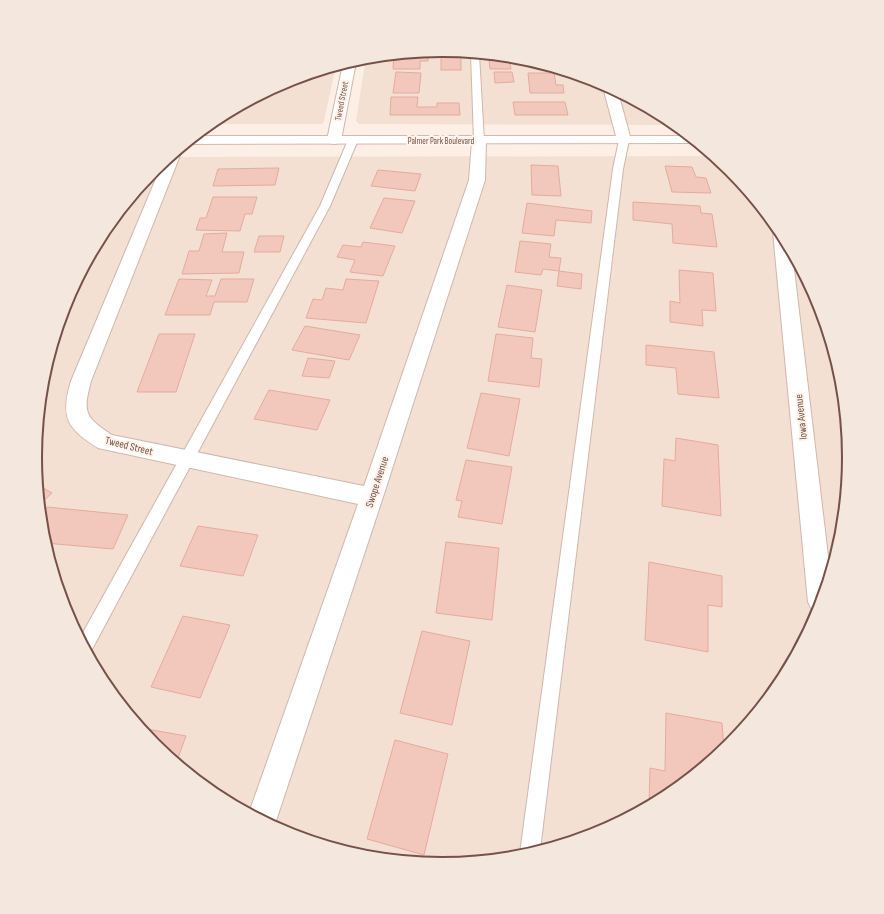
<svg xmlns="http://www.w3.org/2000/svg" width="884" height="914" font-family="'Sofia Sans Condensed',sans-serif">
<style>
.residential{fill:#f4dfd3}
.building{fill:#f2c8bc;stroke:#e5ab9c}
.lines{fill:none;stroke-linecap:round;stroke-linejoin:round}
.service-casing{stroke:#d0b7ad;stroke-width:2}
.minor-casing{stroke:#d0b7ad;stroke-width:2}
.secondary-casing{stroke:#d6b7ad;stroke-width:2}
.service{fill:#fff;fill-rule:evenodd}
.minor{fill:#fff;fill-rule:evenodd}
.secondary{fill:#fff;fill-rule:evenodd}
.labels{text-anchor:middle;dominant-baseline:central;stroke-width:4;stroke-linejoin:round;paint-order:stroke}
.far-street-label{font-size:9px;fill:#765149;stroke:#fff4eb}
.street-label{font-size:11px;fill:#765149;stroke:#fff4eb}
.rim{fill:none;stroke:#765149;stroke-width:2}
</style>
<rect width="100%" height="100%" fill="#fdefe5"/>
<!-- residential -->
<g class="residential">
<polygon points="442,50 522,58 598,81 668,119 676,125 359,124 356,121 366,57"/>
<polygon points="336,66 324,121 322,124 209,124 216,118 286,81"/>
<polygon points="713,156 730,169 781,231 818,301 841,378 849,457 841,537 818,613 780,683 730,745 668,796 598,833 521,856 442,864 362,856 286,833 216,795 154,745 103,683 66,613 43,536 35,457 43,377 66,301 104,231 154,169 169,157"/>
</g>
<!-- building -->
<g class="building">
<polygon points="420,52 420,54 428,54 428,61 420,61 420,69 393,69 394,55"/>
<rect x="441" y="57" width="20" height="13"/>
<polygon points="489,60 509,60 511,69 490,69"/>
<polygon points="535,62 558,69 537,69"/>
<polygon points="396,72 421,73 419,93 393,93"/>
<polygon points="494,72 512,72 514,82 495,83"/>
<polygon points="528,73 554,73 556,85 563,85 564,93 530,93"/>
<polygon points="296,78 295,84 282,84 286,81"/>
<polygon points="391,97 418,97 417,107 437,107 437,103 459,103 460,115 390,115"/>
<polygon points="513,102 565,102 568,115 515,115"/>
<polygon points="531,165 558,166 561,196 532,195"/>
<polygon points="665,166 692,167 696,177 706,178 711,193 672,192"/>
<polygon points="279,168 275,185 213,186 218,169"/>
<polygon points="378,170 421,174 415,191 371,186"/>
<polygon points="213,197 257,197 252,214 245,214 240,231 196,230 200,218 206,218"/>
<polygon points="384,198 415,201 402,233 370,228"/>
<polygon points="633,202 700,206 701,213 712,214 717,247 673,243 672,224 633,220"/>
<polygon points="527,203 592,211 591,223 556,220 554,236 522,233"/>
<polygon points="227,233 222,252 244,252 239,273 182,274 189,251 199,251 204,234"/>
<polygon points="259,236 284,236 280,252 254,252"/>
<polygon points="520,241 551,244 549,257 561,258 559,271 543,269 541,275 515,272"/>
<polygon points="363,242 395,246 383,276 350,272 355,260 337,257 343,245 361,247"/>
<polygon points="679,270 713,273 716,311 702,310 703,326 670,322 670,301 680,303"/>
<polygon points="559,271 582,274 581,289 557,286"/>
<polygon points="179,279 212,280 206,296 215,296 221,279 254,279 247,302 214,302 210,315 165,315"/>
<polygon points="346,279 379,281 366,323 306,318 313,299 322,300 326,288 343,290"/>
<polygon points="507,285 542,290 535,332 498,327"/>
<polygon points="305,326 360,335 349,360 292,350"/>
<polygon points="159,334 195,334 176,392 137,392"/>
<polygon points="496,334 533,338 531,358 542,359 539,387 488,381"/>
<polygon points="646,345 714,352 719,398 678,394 676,368 646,365"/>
<polygon points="308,358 335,361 329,378 302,376"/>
<polygon points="269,390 330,400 317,430 254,419"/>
<polygon points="481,393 520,399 509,456 467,448"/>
<polygon points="676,438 718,445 721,516 662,506 664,459 675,461"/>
<polygon points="466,460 512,467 502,524 458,517 462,501 456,500"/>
<polygon points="38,485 52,493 40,504"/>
<polygon points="47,507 128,515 113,549 45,543 41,519"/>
<polygon points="198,526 258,535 243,576 180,566"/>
<polygon points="446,542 499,548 492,620 436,613"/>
<polygon points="649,562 722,576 722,607 708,605 708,652 645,640"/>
<polygon points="183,616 230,625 200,698 151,687"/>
<polygon points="422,631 470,641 452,725 400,713"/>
<polygon points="666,713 722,723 724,750 668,796 649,805 650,768 665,771"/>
<polygon points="141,728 186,736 176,763 154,745"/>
<polygon points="395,740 448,754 424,855 367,839"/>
</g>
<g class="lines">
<defs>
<g id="service">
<polygon points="471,53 479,54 484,141 479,144 474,141"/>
<polygon points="353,137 358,140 330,206 90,653 88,654 80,638 320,206 348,140"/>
<polygon points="624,137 629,140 623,169 540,850 521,856 520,853 613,169 619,140"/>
</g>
<g id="minor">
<polygon points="355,60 356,62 341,140 339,143 334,144 329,143 327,140 343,64"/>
<polygon points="605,85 618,92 631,140 629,143 624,144 619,143 617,140 603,87"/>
<path d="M479,137l5,1 2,3 -1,39 -102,317 -109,330 -25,-14 109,-309 -260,-56c-31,-20 -38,-30 -27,-67l92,-219 16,-12 2,3 -90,228c-8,31 -7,36 21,54l252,51 105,-306 3,-39 2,-3z"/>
<polygon points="775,228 778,228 792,252 830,573 818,612 812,610 808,602 773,232"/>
</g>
<polygon id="secondary" points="195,136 689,136 698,143 186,144"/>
</defs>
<!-- service casing -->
<use href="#service" class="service-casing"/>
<!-- minor casing -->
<use href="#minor" class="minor-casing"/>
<!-- secondary casing -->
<use href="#secondary" class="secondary-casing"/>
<!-- service -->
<use href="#service" class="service"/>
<!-- minor -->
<use href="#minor" class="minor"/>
<!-- secondary -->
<use href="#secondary" class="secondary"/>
</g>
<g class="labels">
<!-- far-street labels -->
<g class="far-street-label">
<text transform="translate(342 101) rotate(-79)">Tweed Street</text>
<text x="441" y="141">Palmer Park Boulevard</text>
</g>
<!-- street labels -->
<g class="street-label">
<text transform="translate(801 417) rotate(-96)">Iowa Avenue</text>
<text transform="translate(129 446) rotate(14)">Tweed Street</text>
<text transform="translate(377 482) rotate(-72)">Swope Avenue</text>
</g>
</g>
<!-- crop -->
<path d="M0 0H884V914H0ZM42 457a400 400 0 1 1 800 0a400 400 0 1 1-800 0Z" fill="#f4e7de" fill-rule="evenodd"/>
<path class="rim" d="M42 457a400 400 0 1 1 800 0a400 400 0 1 1-800 0Z"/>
</svg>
